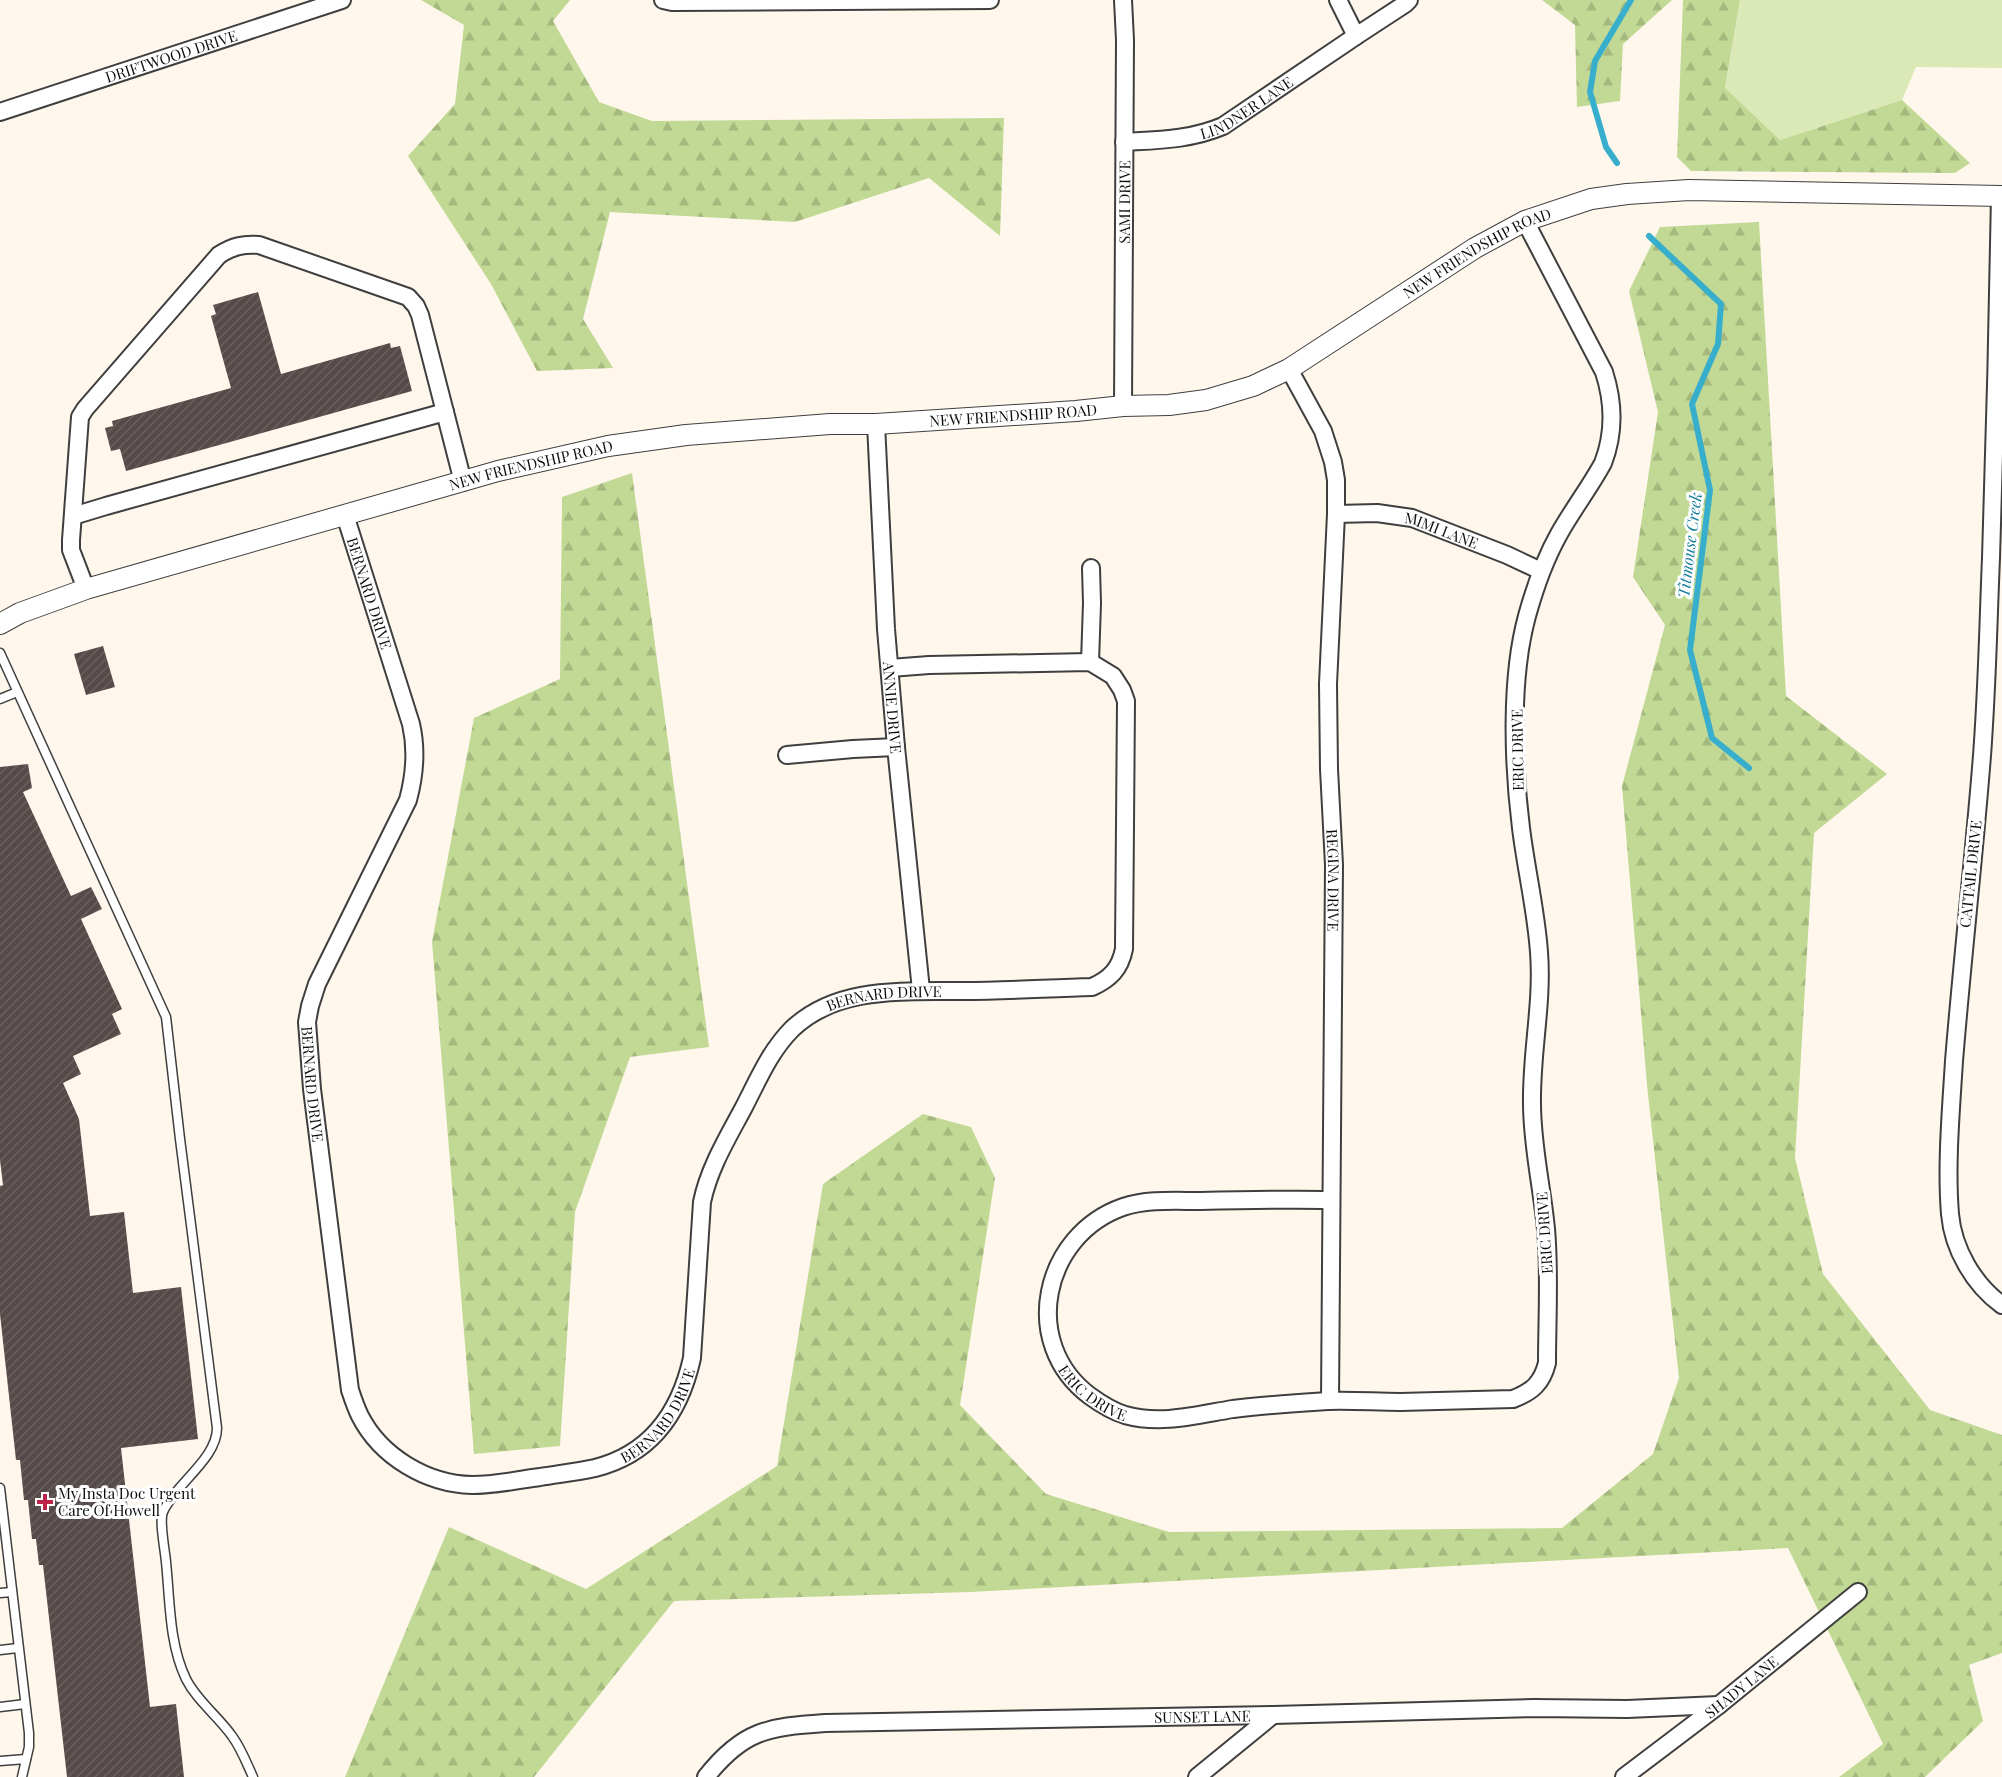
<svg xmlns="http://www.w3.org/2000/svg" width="2002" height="1777" font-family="'Playfair Display',serif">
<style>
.grass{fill:#dae9b6}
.forest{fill:url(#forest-firs)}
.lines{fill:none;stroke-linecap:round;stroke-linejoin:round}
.stream{stroke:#38aecd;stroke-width:6}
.building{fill:url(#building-hatch)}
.service-casing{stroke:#3f3f3f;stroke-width:11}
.minor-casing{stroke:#3f3f3f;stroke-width:20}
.tertiary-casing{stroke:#3f3f3f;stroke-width:22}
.service{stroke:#fff;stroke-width:8}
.minor{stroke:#fff;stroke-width:16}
.tertiary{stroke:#fff;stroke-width:20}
.poi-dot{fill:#bc254a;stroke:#fff;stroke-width:2}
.labels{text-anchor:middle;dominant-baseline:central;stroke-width:6;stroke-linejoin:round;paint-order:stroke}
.street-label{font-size:15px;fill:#0c0c0c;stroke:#fff}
.poi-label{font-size:15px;fill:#0c0c0c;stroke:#fff;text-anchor:start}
.water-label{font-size:16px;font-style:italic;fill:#167d9d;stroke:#fff}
</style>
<defs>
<pattern id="forest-firs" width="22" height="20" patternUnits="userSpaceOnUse" patternTransform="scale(1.5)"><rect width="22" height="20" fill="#c1d995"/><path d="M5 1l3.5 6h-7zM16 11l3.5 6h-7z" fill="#a5b97f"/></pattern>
<pattern id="building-hatch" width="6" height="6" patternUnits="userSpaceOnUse" patternTransform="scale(1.5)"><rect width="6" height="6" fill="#554b49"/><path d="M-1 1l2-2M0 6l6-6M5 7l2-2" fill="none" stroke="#68605f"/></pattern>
</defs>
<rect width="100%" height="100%" fill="#fff7ec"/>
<!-- grass -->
<polygon class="grass" points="1740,0 2002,0 2002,68 1916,67 1902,100 1780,140 1725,89"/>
<!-- forest -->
<g class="forest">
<polygon points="421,0 570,0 553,21 599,102 652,121 1004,118 1000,236 929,178 795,222 610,212 583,319 613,368 537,371 491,284 408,156 455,104 464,25"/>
<polygon points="1542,0 1672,0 1623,44 1620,101 1577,107 1575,25"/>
<polygon points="1683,0 1740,0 1725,88 1780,140 1902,100 1970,163 1955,173 1691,171 1677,157"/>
<polygon points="1759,222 1786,696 1887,774 1814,833 1795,1158 1823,1274 1930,1410 2002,1435 2002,1653 1969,1665 1983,1721 1925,1777 1839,1777 1883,1744 1788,1548 971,1592 674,1601 534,1777 345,1777 449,1527 586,1589 777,1466 823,1184 923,1114 971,1127 995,1178 960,1405 1046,1494 1169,1532 1562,1528 1653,1454 1679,1378 1647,1085 1622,786 1665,625 1633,577 1658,412 1629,291 1660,227"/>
<polygon points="632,473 709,1047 630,1057 575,1212 560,1446 474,1454 432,942 474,718 560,679 562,497"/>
</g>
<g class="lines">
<!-- stream -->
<g class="stream">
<polyline points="1617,163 1606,147 1590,92 1595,61 1631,0"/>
<polyline points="1649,236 1721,304 1718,344 1692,404 1710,490 1690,650 1712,738 1749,768"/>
</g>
</g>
<!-- building -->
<g class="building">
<polygon points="258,292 281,374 390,343 391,348 400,346 412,391 126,471 120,449 111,451 105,428 113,426 112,421 231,388 211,316 216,314 213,305"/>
<polygon points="103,646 115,687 86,695 74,654"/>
<polygon points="28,764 32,788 23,792 71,896 91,887 102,909 81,919 122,1009 112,1014 121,1034 73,1056 81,1074 63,1083 79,1119 90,1216 124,1212 133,1293 181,1287 198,1439 121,1448 150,1707 176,1704 184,1777 67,1777 43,1565 39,1565 36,1539 32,1539 28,1500 24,1500 20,1460 16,1460 0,1314 0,1186 3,1185 0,1160 0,767"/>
</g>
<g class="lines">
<defs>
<g id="service">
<path d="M0,653l166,364 14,122 37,289c0,31 -42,56 -54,84 -4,9 2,38 3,50 4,38 3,82 20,117 11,22 32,37 46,57 9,12 15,28 21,41"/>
<polyline points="0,699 17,692"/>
<polyline points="0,1488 29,1733 29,1747 22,1777"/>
<polyline points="0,1593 12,1592"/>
<polyline points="0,1650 18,1648"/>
<polyline points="0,1707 25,1704"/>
<polyline points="0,1761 26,1759"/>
</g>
<g id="minor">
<polyline points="663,0 672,2 990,0"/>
<polyline points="1338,0 1356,36 1405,4 1409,0"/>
<path id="s1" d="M0,112l342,-112"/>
<path id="s2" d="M1124,142c34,-2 66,-2 99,-16l133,-90"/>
<path d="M2000,196c-2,121 -5,241 -9,362 -3,70 -4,140 -10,210 -8,98 -19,195 -27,293 -3,49 -8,104 -4,153 3,35 24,71 52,91"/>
<path id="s3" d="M1289,369l34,62 10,31 3,18v34l-8,170 1,85 5,96 -4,536"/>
<path id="s4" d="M1123,406l2,-366 -2,-40"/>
<path id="s5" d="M876,424l10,205 10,118 25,243"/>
<path id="s6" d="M1336,514l41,-1 35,5 95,37 34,16"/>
<path id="s7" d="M345,515l66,209c6,26 4,50 -3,76l-91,184 -7,22 -3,16 5,67 38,301c3,9 6,18 10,26 21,41 67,68 112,69 23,0 46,-5 68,-8 18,-3 37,-5 55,-9 56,-14 85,-56 97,-110l10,-156c7,-34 26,-65 42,-95 14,-27 26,-56 48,-78 46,-44 114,-37 172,-38 43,0 86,-3 128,-4 18,-8 28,-18 32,-38l2,-248 -4,-11 -9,-14 -23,-14 -161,3 -39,3"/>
<polyline points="73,516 106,506 445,412"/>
<path d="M86,589l-15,-39v-10l9,-123 5,-8 134,-154c14,-9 24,-11 40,-10l149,52 8,9 4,9 43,167"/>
<polyline points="1090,662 1092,603 1091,568"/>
<polyline points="787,755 853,749 896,747"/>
<path id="s8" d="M1331,1200c-44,-1 -88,0 -131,1 -25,0 -53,-2 -77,6 -80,28 -104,136 -33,189 11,8 22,15 35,19 36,10 71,0 108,-6 31,-4 63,-6 94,-8 24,-1 49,1 73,1 37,-1 75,-2 113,-3 19,-7 29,-16 34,-36 0,-44 3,-90 -1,-134 -4,-42 -14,-83 -14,-125 -1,-51 11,-101 7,-152 -3,-42 -13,-83 -18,-124 -8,-64 -11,-150 6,-212 8,-29 18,-57 32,-82 14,-25 31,-47 44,-71 12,-31 11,-60 1,-91l-79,-151"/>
<path id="s9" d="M706,1777c37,-47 62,-50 119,-54l448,-8 261,-7 93,1 92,-4"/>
<polyline points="1197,1777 1273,1715"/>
<path id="s10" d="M1624,1777l95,-72 139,-113"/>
</g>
<g id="tertiary">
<path id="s11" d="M0,624l20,-11 66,-24 412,-118 110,-25 78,-11 144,-11h46l200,-13 47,-5 46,-1 37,-5 47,-14 36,-17 186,-121 50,-27 66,-22 36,-5 62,-4 313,6"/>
</g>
</defs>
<!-- service casing -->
<use href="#service" class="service-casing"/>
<!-- minor casing -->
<use href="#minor" class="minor-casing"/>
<!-- tertiary casing -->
<use href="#tertiary" class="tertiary-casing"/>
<!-- service -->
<use href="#service" class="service"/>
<!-- minor -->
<use href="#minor" class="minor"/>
<!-- tertiary -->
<use href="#tertiary" class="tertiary"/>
</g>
<!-- markers -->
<path class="poi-dot" d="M42 1493h6v6h6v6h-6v6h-6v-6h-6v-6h6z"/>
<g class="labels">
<!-- street labels -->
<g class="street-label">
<text stroke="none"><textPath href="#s1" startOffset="180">DRIFTWOOD DRIVE</textPath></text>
<text stroke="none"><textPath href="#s2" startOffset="130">LINDNER LANE</textPath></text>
<text stroke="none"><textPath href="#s4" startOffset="204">SAMI DRIVE</textPath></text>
<text stroke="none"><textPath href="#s11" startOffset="1545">NEW FRIENDSHIP ROAD</textPath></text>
<text stroke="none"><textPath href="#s11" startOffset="1041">NEW FRIENDSHIP ROAD</textPath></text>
<text stroke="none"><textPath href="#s11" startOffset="555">NEW FRIENDSHIP ROAD</textPath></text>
<text stroke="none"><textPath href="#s6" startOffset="108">MIMI LANE</textPath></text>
<text stroke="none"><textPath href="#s7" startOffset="82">BERNARD DRIVE</textPath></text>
<text stroke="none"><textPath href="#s5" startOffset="284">ANNIE DRIVE</textPath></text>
<text transform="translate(1517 750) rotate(-91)">ERIC DRIVE</text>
<text transform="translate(1970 874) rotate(-84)">CATTAIL DRIVE</text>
<text stroke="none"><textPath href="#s3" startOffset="522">REGINA DRIVE</textPath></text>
<text stroke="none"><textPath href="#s7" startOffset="1809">BERNARD DRIVE</textPath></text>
<text stroke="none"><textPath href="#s7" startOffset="603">BERNARD DRIVE</textPath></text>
<text transform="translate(1544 1233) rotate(-94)">ERIC DRIVE</text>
<text stroke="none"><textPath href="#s8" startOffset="444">ERIC DRIVE</textPath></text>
<text stroke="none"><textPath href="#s7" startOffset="1287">BERNARD DRIVE</textPath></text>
<text stroke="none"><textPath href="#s10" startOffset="148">SHADY LANE</textPath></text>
<text stroke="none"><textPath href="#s9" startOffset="514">SUNSET LANE</textPath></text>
</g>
<!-- poi labels -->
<g class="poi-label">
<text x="58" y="1493">My Insta Doc Urgent<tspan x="58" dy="17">Care Of Howell</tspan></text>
</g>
<!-- water labels -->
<g class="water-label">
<text transform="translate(1689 545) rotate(-83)">Titmouse Creek</text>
</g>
</g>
</svg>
